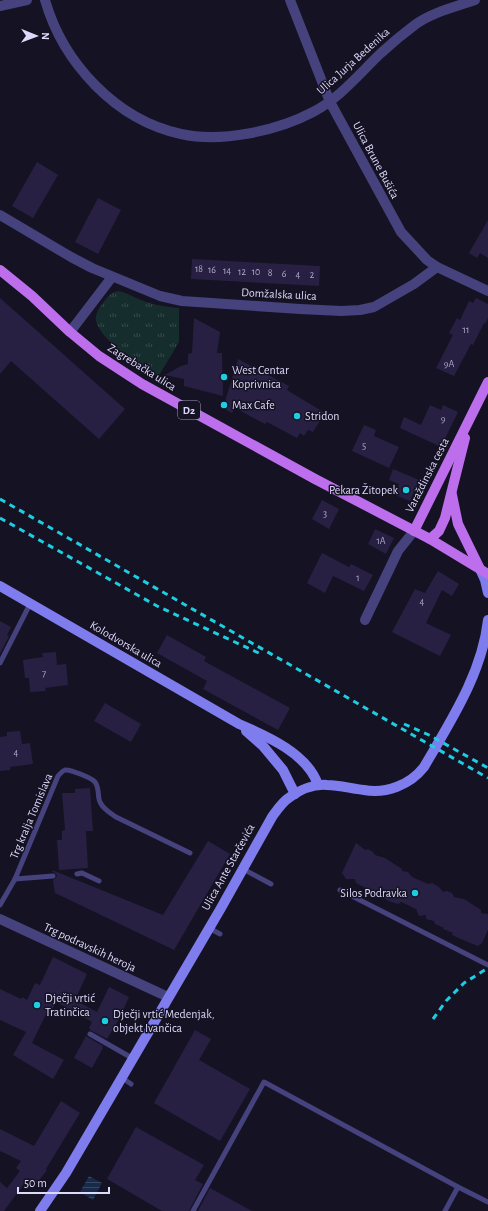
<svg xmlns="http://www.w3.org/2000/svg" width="488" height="1211" font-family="'Alegreya Sans',sans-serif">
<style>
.grass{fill:url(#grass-tufts)}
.water{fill:url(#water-rules)}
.building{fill:#272042}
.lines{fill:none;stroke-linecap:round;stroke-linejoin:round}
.lane{stroke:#45427d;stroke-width:5}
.street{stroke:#45427d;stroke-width:10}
.secondary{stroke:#7f7cee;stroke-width:10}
.primary{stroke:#bd6eed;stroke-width:10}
.rail{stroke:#1dcee2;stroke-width:3;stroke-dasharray:6 5;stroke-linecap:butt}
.poi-dot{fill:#1dcee2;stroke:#151223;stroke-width:1.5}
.labels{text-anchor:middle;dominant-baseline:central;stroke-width:3;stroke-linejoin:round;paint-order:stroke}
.number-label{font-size:10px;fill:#b0abcc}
.shield{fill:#151223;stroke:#a19dba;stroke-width:1}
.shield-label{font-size:11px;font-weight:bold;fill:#ddd9fa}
.street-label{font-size:12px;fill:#ddd9fa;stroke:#151223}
.poi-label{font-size:12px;fill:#ddd9fa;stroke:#151223;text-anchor:start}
</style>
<defs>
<pattern id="grass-tufts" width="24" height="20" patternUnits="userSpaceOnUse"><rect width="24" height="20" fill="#152d2c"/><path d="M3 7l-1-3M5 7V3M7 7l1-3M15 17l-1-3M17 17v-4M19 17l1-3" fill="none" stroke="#374b4c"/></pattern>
<pattern id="water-rules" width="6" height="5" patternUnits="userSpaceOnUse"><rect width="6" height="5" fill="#172a48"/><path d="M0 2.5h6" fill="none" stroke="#384863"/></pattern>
</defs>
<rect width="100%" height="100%" fill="#151223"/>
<!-- grass -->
<path class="grass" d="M118,291c8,1 15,6 23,9 13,5 25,7 38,8v34l-21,35c-17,-11 -57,-36 -62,-56 -1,-6 2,-11 6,-17 5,-6 7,-11 16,-13z"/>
<!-- water -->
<polygon class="water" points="89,1176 102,1183 93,1200 80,1192"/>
<!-- building -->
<g class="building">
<polygon points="37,162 58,175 33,218 12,206"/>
<polygon points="98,198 121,210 98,254 75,242"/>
<polygon points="488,220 488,258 480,253 477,258 469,253"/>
<polygon points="192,259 320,266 319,286 191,279"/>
<polygon points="0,298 125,409 99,439 11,361 0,374"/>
<polygon points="476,298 488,304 488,318 485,324 484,323 473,345 471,344 454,376 436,368 453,335 449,333 457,318 460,320 469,301 473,303"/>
<polygon points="194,318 220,332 217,353 222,353 223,396 184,386 184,379 165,375 181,366 188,364 188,354 192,353"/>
<polygon points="238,359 289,386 287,390 325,413 313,432 308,430 304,436 300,433 297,438 267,422 265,424 235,408 232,413 223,408"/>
<polygon points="430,405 441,410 443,405 458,412 441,447 400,428 404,417 421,425"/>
<polygon points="364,425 376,430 374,436 399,447 389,468 352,451"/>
<polygon points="393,469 419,480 410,501 395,495 399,484 389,480"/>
<polygon points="322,500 339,509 329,529 312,519"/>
<polygon points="375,529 394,538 386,554 368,544"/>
<polygon points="322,553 349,567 351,564 373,575 364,591 333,576 325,593 307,583"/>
<polygon points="438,571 459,584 452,596 442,590 426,623 451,635 440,656 392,632 415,589 425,593"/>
<polygon points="0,621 11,627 7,635 9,636 0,654"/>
<polygon points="167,635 206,657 204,661 290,708 278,730 203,689 207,681 157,653"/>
<polygon points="56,652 57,665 66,664 68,685 45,688 46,691 30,692 29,678 25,678 23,660 43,657 42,653"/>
<polygon points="105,703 141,724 131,742 94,721"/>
<polygon points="20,731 22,744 30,743 33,764 10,767 10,770 0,771 0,737 7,736 7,732"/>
<polygon points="90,788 93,831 86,831 88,868 59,870 57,840 62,840 62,831 65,830 62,793 75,793 75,789"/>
<polygon points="208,841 230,854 174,950 55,893 53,880 56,878 57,875 55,873 53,872 52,870 163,915"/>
<polygon points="356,843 365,850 368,849 373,852 375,855 385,858 402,869 402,871 408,872 412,877 428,884 432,883 439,887 443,892 447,891 452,893 454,897 464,899 481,910 481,913 488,914 488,930 482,943 478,946 470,943 452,935 453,933 443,929 444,928 435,924 434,921 426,919 426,915 419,916 416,909 401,902 398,904 389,901 373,893 373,891 364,888 364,887 356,883 355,879 346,879 342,873"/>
<polygon points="53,957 87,974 75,1000 97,1012 109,987 129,997 119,1019 107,1039 90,1030 90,1029 89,1028 92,1022 56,1002 50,1014 47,1012 32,1043 64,1060 53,1079 13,1055 26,1032 0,1020 0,989 21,999 22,997 27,1000 35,983 40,985"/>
<polygon points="195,1030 211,1039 199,1060 250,1089 220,1141 154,1103"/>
<polygon points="86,1036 103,1046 102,1048 103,1048 92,1068 74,1058"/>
<polygon points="61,1101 80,1113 46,1169 47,1170 34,1187 26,1181 4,1211 0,1211 0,1182 7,1188 20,1171 16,1168 21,1161 0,1151 0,1129 34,1146"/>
<polygon points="136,1127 204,1165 195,1180 203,1184 189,1211 162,1211 107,1179"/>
<polygon points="210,1188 252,1211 198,1211"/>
</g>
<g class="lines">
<!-- lane -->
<g class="lane">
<polyline points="0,663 30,604"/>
<polyline points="243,869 271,884"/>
<polyline points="77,874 82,873 99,881"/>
<polyline points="15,879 53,876"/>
<polyline points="340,890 488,965"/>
<path d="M0,905l15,-26 43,-103c2,-2 4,-5 7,-6 5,-1 26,8 29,11 6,5 3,15 6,21 3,7 10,11 16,15l74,36"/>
<polyline points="209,928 220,934"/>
<polyline points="90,1034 132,1058"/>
<polyline points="121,1077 131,1084"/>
<polyline points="193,1211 264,1082 458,1187 488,1202"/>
<polyline points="445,1211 458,1187"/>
</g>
<!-- street -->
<g class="street">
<path d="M45,0c18,63 71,120 136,134 40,9 96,-3 132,-22 27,-14 46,-38 68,-59 11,-10 23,-20 35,-29 17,-12 39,-17 59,-24"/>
<polyline points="290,0 330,102 401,232 427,260 437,267 488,291"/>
<polyline points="0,6 27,0"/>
<polyline points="0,215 71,257 92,268 160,296 182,301 300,309 341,311 360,310 374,307 414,284 437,267"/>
<polyline points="70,332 112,277"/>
<polyline points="365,620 398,551 414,531"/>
<polyline points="0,919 168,997"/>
</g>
<!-- secondary -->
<g class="secondary">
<polyline points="480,569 485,580 488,593"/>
<path d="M0,586l239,138c28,12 69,30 79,61"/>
<polyline points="246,731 263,746 283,770 295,794"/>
<path d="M40,1211l26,-38 155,-265 51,-91c5,-7 10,-15 18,-20 11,-8 25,-13 37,-12 13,0 25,4 37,5 22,4 46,-5 60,-23 26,-45 58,-93 64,-147"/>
</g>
<!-- primary -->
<g class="primary">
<polyline points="0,270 32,296 70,332 99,356 142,384 315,479 430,539 488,574"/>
<polyline points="452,495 458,524 480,569"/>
<polyline points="414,531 488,382"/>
<polyline points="430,539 439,531 445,518 465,438"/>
</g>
<!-- rail -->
<g class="rail">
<polyline points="0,499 488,778"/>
<polyline points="0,518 157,606 263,655"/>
<polyline points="404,724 429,735 488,768"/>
<polyline points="433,1019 446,1001 464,983 488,968"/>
</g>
</g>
<!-- markers -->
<g class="poi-dot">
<circle cx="224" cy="377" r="4"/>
<circle cx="224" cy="405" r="4"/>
<circle cx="297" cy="416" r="4"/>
<circle cx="406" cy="490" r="4"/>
<circle cx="415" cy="893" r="4"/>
<circle cx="37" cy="1005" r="4"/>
<circle cx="105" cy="1021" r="4"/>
</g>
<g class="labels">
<!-- number labels -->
<g class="number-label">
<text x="199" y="269">18</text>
<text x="212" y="270">16</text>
<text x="227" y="271">14</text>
<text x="242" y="272">12</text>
<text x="256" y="272">10</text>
<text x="270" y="273">8</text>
<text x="284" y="274">6</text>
<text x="298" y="275">4</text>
<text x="312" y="275">2</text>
<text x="466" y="330">11</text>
<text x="449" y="364">9A</text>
<text x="443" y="419">9</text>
<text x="364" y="446">5</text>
<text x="325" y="514">3</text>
<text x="381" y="541">1A</text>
<text x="358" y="578">1</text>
<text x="422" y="602">4</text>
<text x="44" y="674">7</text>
<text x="16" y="753">4</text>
</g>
<!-- shield labels -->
<rect class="shield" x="178" y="401" width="22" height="18" rx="3"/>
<g class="shield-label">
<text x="189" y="410">D2</text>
</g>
<!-- street labels -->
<g class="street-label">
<text transform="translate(353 61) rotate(-42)">Ulica Jurja Bedenika</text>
<text transform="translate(376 160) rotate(62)">Ulica Brune Bušića</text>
<text transform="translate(279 294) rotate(3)">Domžalska ulica</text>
<text transform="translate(142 367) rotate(32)">Zagrebačka ulica</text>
<text transform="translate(427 475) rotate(-63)">Varaždinska cesta</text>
<text transform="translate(126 644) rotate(30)">Kolodvorska ulica</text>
<text transform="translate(31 816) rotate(-67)">Trg kralja Tomislava</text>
<text transform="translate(228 867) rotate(-61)">Ulica Ante Starčevića</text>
<text transform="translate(90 947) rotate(25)">Trg podravskih heroja</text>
</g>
<!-- poi labels -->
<g class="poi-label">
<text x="232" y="370">West Centar<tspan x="232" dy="14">Koprivnica</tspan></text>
<text x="232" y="405">Max Cafe</text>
<text x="305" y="416">Stridon</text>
<text x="398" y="490" text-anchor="end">Pekara Žitopek</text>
<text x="407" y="893" text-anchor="end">Silos Podravka</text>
<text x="45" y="998">Dječji vrtić<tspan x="45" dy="14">Tratinčica</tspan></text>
<text x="113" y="1014">Dječji vrtić Medenjak,<tspan x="113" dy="14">objekt Ivančica</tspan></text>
</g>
</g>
<!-- north arrow -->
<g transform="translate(36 36) rotate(91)" stroke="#151223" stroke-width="3" paint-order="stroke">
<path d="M0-3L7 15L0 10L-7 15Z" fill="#ddd9fa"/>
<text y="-6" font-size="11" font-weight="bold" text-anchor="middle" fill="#ddd9fa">N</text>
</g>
<!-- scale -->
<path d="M18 1187v6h91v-6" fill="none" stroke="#ddd9fa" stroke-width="2"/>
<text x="24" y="1187" font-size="12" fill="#ddd9fa" stroke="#151223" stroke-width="3" paint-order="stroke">50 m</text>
</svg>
